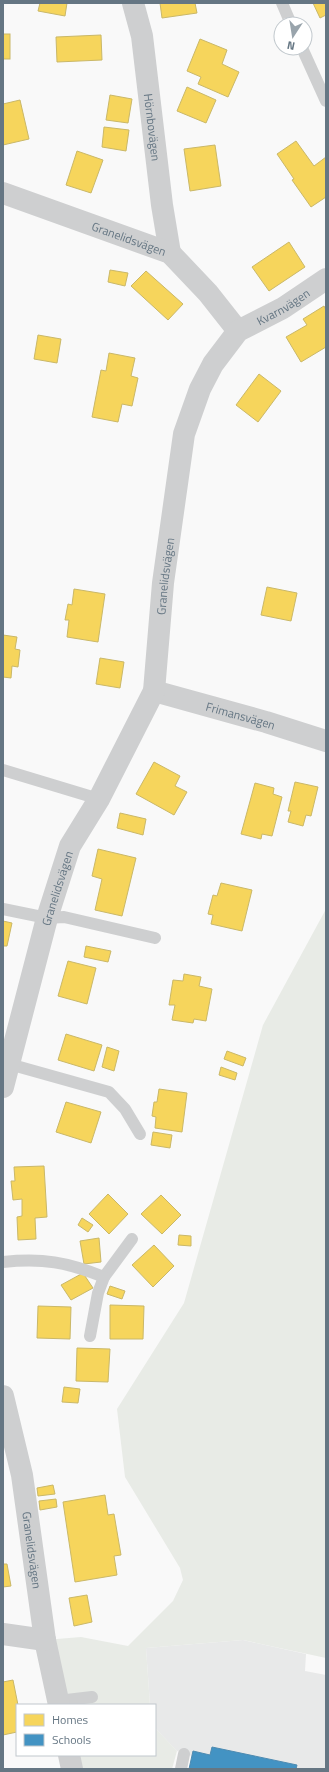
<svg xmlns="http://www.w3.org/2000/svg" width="329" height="1772" font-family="'Titillium Web',sans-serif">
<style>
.built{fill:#e8e9e9}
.green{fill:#e8ebe6}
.homes{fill:#f6d55c;stroke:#cab868}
.schools{fill:#4393c3;stroke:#4d8ab0}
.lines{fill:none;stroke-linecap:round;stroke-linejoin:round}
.service{stroke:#cecfd0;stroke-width:12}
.minor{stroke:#cecfd0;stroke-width:22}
.labels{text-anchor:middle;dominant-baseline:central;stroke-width:4;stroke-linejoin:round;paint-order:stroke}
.street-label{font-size:12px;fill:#657683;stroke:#fff}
</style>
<rect width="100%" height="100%" fill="#f9f9f9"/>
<!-- built -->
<polygon class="built" points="243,1640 306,1654 305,1671 326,1675 326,1769 296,1769 297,1765 212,1747 210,1755 193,1751 192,1756 184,1754 177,1751 155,1728 155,1705 150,1705 146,1648"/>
<!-- green -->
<g class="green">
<polygon points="326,909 326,1658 243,1640 146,1648 150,1705 59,1705 45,1640 81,1637 128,1646 173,1601 183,1580 180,1568 125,1477 117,1409 184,1303 263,1025"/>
<polygon points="155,1728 177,1751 172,1769 72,1769 69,1755 155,1755"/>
</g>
<!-- homes -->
<g class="homes">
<polygon points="40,3 67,3 65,16 38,11"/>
<polygon points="160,3 195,3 197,13 162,18"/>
<polygon points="313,3 326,3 326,15 320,18"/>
<rect x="3" y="34" width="7" height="25"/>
<polygon points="101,35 102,60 57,62 56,37"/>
<polygon points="200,39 227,50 222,64 239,72 228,97 198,84 201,77 187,71"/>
<polygon points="187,87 216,100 206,123 177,111"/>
<polygon points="110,95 132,99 128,123 106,120"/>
<polygon points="20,100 29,139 3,145 3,104"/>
<polygon points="104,127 129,130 126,151 102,147"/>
<polygon points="296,141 314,166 326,157 326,197 311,207 292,180 294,179 277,154"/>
<polygon points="215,145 221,186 190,191 184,149"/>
<polygon points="77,151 103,160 91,193 66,185"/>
<polygon points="289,242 305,267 269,291 252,267"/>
<polygon points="110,270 128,273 125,286 108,282"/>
<polygon points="146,271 183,304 168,320 131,286"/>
<polygon points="324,306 326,310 326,347 301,362 286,337 307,325 303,319"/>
<polygon points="38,335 61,339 57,363 34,359"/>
<polygon points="109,353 135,358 131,376 138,378 132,406 122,404 118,422 92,417 101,370 106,371"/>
<polygon points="259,374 281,391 258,422 236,405"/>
<polygon points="267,587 297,593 291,621 261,615"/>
<polygon points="74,589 105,594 98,642 67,637 69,620 65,620 68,604 72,605"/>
<polygon points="3,635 17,637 15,649 20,650 18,667 12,666 11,678 3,677"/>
<polygon points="100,658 124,662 120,688 96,684"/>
<polygon points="154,762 180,776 175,786 187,792 174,815 136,794"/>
<polygon points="295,782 318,787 311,816 306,815 303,826 288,822 291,811 288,811"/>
<polygon points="255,783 274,788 273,794 282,797 272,836 262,834 261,839 241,834"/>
<polygon points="120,813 146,819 143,835 117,828"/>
<polygon points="98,849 136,858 122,916 95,910 102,879 92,876"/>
<polygon points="221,883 252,890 242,931 211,924 213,915 208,914 213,895 217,896"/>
<polygon points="3,921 12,923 7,946 3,946"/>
<polygon points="86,946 111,951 108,962 84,957"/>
<polygon points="68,961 96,968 87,1004 58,996"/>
<polygon points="184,974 201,977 199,986 212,989 206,1021 194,1019 193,1023 172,1020 175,1005 169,1005 173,980 183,981"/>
<polygon points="66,1034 102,1045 94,1071 58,1060"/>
<polygon points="107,1047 119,1051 114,1071 102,1067"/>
<polygon points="227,1051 246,1058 243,1066 224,1059"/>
<polygon points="221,1067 237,1073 235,1080 219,1075"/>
<polygon points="159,1089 187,1093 182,1132 155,1128 156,1117 152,1116 154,1102 157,1102"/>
<polygon points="66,1102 101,1112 91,1143 56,1132"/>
<polygon points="153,1132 172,1135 170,1148 151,1145"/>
<polygon points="44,1166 47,1217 35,1218 36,1239 18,1240 17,1217 22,1216 22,1199 13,1200 11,1181 15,1181 14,1167"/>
<polygon points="108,1194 128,1214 109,1234 89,1214"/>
<polygon points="161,1195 181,1215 162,1234 141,1214"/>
<polygon points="82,1218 93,1225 88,1232 78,1225"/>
<polygon points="179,1235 191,1236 191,1246 178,1245"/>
<polygon points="99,1238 101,1262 84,1264 80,1241"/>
<polygon points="154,1245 174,1266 153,1287 132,1265"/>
<polygon points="83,1273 93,1288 71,1300 61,1285"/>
<polygon points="110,1286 125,1291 122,1299 107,1294"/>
<polygon points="110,1305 144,1306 143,1339 110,1339"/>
<polygon points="38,1306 71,1307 70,1339 37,1338"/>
<polygon points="77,1348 110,1349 108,1382 76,1381"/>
<polygon points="64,1387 80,1389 78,1403 62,1402"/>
<polygon points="53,1485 55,1494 38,1496 37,1488"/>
<polygon points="105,1495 108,1515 114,1514 121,1555 114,1556 117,1575 75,1582 63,1502"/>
<polygon points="56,1499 57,1507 40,1510 39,1501"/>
<polygon points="3,1564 7,1564 11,1586 3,1587"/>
<polygon points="87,1595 92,1622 74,1626 69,1598"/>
<polygon points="13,1680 18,1705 17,1705 17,1732 3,1735 3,1682"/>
</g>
<!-- schools -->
<polygon class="schools" points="212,1747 297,1765 296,1769 189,1769 193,1751 210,1755"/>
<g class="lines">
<!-- service -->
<g class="service">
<polyline points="282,3 291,24"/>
<polyline points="302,48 326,101"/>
<polyline points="3,770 99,799"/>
<polyline points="3,909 47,918 64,917 155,938"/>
<polyline points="9,1064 109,1092 125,1109 140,1134"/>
<path d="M3,1262c40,-4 64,0 101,15l28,-38"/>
<polyline points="90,1336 98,1293 104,1277"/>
<polyline points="58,1701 92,1697"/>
<polyline points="181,1769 184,1754"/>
</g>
<!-- minor -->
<g class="minor">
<path id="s1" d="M133,3l9,33 20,169 8,48"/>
<path id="s2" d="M3,193l167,60 38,40 30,38"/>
<path id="s3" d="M154,691l112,31 60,19"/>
<path id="s4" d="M3,1087l44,-169 23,-72 29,-47 55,-108 9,-108 21,-149 16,-45 13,-25 25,-33 45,-23 43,-29"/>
<path id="s5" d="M3,1396l19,79 23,165 14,65"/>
<polyline points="3,1634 45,1640"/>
<polyline points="69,1755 72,1769"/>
</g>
</g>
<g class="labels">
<!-- street labels -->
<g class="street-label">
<text stroke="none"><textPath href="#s1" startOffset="126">Hörnbovägen</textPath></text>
<text stroke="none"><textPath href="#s2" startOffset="134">Granelidsvägen</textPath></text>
<text stroke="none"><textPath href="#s4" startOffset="854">Kvarnvägen</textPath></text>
<text stroke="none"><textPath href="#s4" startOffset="542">Granelidsvägen</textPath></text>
<text stroke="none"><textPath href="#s3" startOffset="90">Frimansvägen</textPath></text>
<text stroke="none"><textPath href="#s4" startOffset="206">Granelidsvägen</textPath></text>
<text stroke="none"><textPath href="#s5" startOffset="157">Granelidsvägen</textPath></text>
</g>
</g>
<!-- border -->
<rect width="329" height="1772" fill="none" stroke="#657683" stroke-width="8"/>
<!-- legend -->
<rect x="16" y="1704" width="140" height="52" fill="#ffffff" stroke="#c1c8cd"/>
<rect x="24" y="1714" width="20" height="12" fill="#f6d55c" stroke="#c1c8cd"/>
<text x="52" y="1724" font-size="12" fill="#657683">Homes</text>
<rect x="24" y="1734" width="20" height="12" fill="#4393c3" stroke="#c1c8cd"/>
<text x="52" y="1744" font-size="12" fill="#657683">Schools</text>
<!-- north arrow -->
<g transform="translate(293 36) rotate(192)"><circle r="19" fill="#ffffff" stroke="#c1c8cd"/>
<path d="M0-3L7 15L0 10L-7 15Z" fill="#99a4ac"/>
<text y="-6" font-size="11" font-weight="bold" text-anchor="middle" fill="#657683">N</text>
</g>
</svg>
